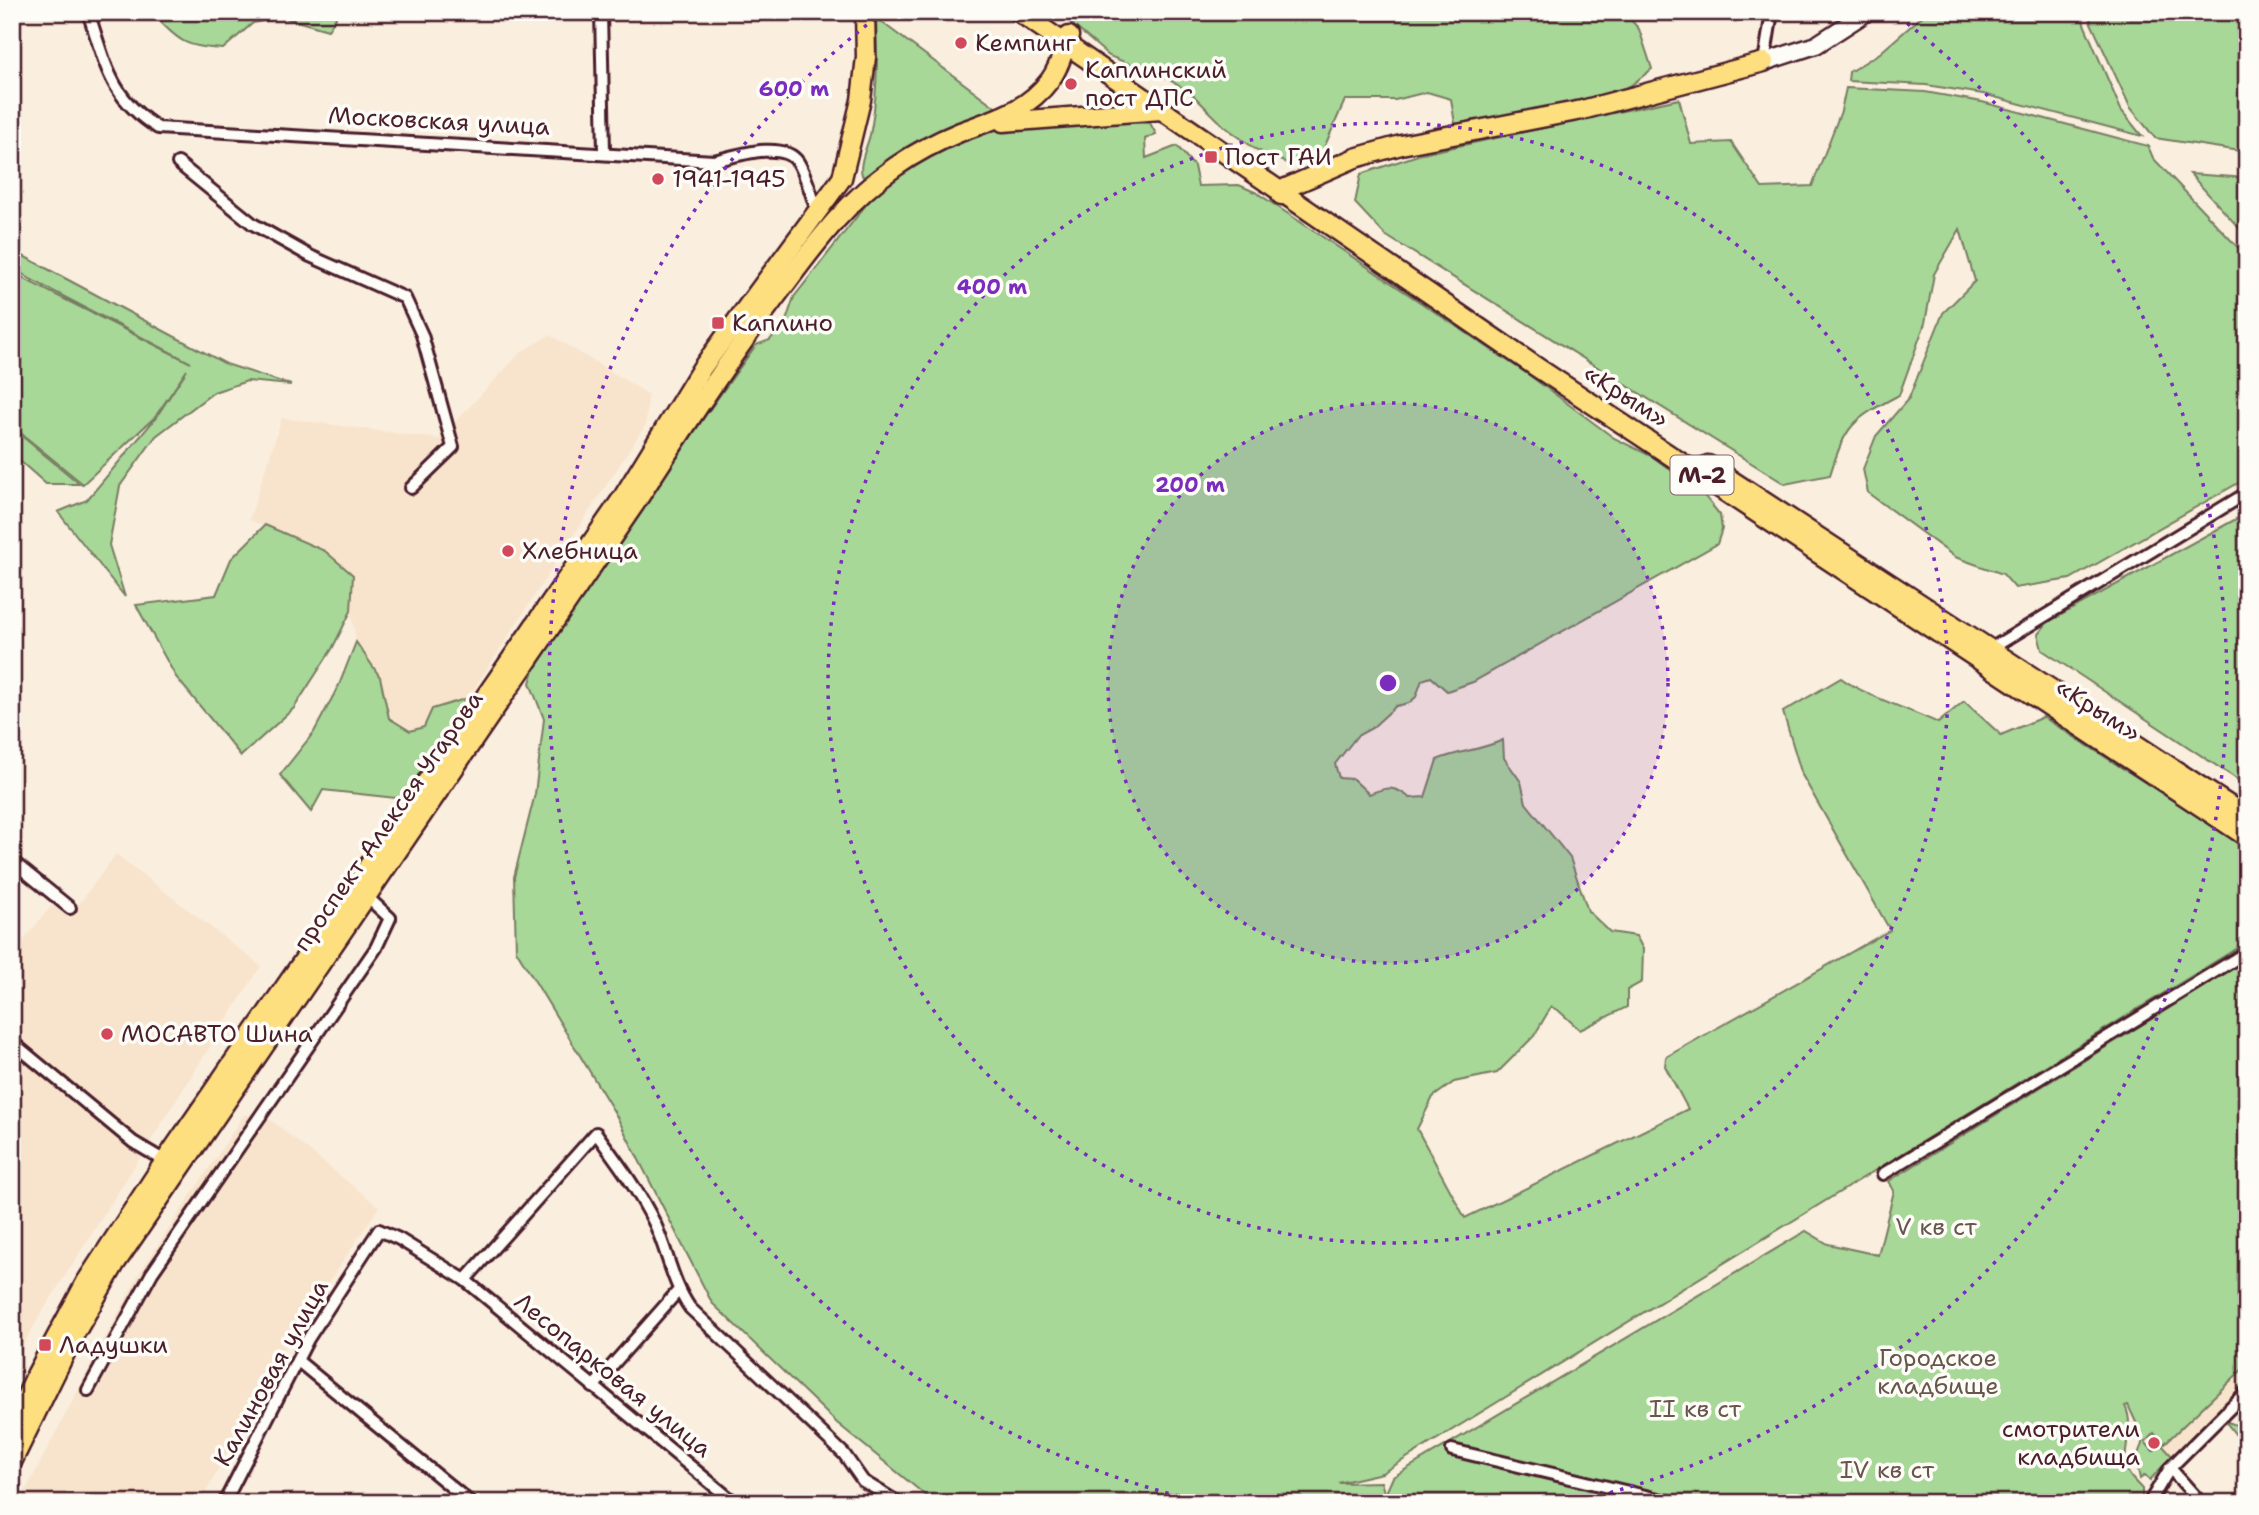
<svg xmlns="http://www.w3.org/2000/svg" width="2259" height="1515" font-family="'Shantell Sans',sans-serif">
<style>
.built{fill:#f8e4cc}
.green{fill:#a7d898;stroke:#787c62;stroke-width:2}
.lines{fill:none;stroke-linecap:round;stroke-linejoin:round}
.minor-casing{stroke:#4a1f2b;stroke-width:16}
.secondary-casing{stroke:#4a1f2b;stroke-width:21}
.primary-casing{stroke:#4a1f2b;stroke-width:23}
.minor{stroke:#fdfcf7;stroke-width:10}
.secondary{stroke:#fdfcf7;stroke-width:16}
.primary{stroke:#fedf80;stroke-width:18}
.ring{fill:none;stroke:#7b2cbf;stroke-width:3.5;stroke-dasharray:3.5 7}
.poi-dot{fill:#d1495b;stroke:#fdfcf7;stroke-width:2.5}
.labels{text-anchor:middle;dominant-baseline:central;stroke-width:7;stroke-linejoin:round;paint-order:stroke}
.shield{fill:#fdfcf7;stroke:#806168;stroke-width:2}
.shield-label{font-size:23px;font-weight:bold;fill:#4a1f2b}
.poi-label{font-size:24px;fill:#4a1f2b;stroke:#fdfcf7;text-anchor:start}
.street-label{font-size:24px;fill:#4a1f2b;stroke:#fdfcf7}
.park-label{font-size:24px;fill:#66564c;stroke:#fdfcf7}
.centre{fill:#7b2cbf;stroke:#fdfcf7;stroke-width:3.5}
.ring-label{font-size:21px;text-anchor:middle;font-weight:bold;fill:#7b2cbf;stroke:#fdfcf7;stroke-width:7;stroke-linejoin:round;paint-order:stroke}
</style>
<rect width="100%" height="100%" fill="#faeede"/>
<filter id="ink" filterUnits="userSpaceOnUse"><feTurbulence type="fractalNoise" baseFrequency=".0143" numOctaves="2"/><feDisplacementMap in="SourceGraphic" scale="14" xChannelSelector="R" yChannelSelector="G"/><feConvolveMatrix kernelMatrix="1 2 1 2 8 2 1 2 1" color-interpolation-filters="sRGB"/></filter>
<g filter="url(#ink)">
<!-- built -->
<g class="built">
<polygon points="550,335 648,394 646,424 468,698 432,709 424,727 410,731 389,718 380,677 356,642 351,611 353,575 325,551 249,520 282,418 439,439 521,352"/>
<polygon points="116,854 261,966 41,1314 12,1364 12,954 52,905 71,915"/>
<polygon points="244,1115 267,1117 379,1207 279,1357 200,1503 19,1503 139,1274"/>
<polygon points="2247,1362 2247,1385 2172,1456 2162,1445 2153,1451 2145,1442"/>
</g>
<!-- green -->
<g class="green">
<path d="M123,12h211l2,6 -8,12 -46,-13 -29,6 -30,26c-35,-2 -43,-6 -66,-31l-25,1z"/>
<polygon points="1058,12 1624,12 1639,29 1652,69 1630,86 1587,100 1455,124 1451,99 1427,92 1395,100 1345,100 1320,157 1286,163 1255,149 1224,126 1193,95 1168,79 1109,56"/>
<polygon points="1927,12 2082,12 2084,24 2121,110 2142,136 1983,94 1926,85 1848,81 1849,72 1880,53"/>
<polygon points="2089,12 2247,12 2247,152 2155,138 2130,107 2091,23"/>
<path d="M876,18l122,91 -60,22 -75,46c-6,-10 4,-30 7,-42 8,-39 8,-78 6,-117z"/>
<path d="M1846,88l79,4 57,10 166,44 5,12 94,99v221l-177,101 -55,9 -12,-14 -48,-17 -87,-64 -5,-24 13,-33 33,-38 34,-85 32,-32 -15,-52 -26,45 -9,49 -26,72c-47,25 -53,29 -69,80l-45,9 -400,-249 -30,-32 6,-29 60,-20 258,-55 12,45 40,-2 31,46 50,-2 29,-75z"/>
<path d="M1091,122l59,1 6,11 -11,5 1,19 31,-12 17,20 4,20 41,-1 18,8 272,182 85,63 39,19 50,37 17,21 2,14 -5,15 -244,138 -26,9 -16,-14 -9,3 -6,17 -7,6 -13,3 -24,22 -15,8 -22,28 4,14 14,1 16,15c17,-7 25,-9 41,4l15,-1 12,-37c22,-9 44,-10 66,-20l1,18 17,24 5,21 44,55 18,53 22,21 26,4 7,13 -1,33 -15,8v17l-47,23 -22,-20 -7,-3 -17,29 -37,37 -43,9 -21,15 -16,32 48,89 223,-109 -23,-43 1,-9 224,-127 -88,-155 -19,-63 58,-34c24,18 68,31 97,45l26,-22 37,34 42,-18 204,131v94l-865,531 -44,10 43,-1 4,13 8,-18 413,-246 22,13 50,11 16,-64 -5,-10 358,-221v405l-83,79 -10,-11 -9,9 8,9 8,-7 11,12 -22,24 -5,-5 -5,4 -4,-20 6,-15 -2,-13 -12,-26 -3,1c11,22 -5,44 3,66 3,7 10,12 14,17v14h-1207l-98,-80 -125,-120 -96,-188 -100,-165 -2,-73 21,-83 9,-75 -14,-36 4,-13 171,-254 51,-71 14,-5 17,-22 7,-21 75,-96 32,-29 43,-28 56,-19z"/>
<polygon points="2190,174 2247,178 2247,237"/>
<polygon points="12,250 226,364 291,385 247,381 214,392 156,436 120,486 109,545 125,597 58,512 87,500 155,419 187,370 155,417 83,484 12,426 12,270 28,281 191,363 30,279 12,267"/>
<polygon points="12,428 80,484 46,484 12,454"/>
<polygon points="2247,513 2247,786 2042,650 2038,634 2048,622"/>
<polygon points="265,525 325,551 353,575 351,611 332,649 294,708 241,756 176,677 136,605 216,595 231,559"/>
<polygon points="356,642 380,677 389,718 410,731 424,727 432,709 468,698 464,714 409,793 396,798 323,790 311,812 280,775 314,732 339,685"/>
<polygon points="2247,1418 2247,1449 2225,1421 2236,1425"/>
</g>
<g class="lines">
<defs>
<g id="minor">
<path d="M88,12c18,52 21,85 70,116l556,33c21,-5 69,-21 84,1 9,15 14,35 20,52"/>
<polyline points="601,12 604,152"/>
<polyline points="1764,62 1772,12"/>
<polyline points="178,163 253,224 310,256 405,298 422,335 453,447 411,488"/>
<polyline points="1992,648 2247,493"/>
<polyline points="12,861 70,908"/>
<polyline points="12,1042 133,1142 165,1161"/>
<polyline points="1883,1174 2247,952"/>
<path d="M465,1280l131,-147c22,30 43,58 59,91 13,29 17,58 35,84l154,146 19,27 36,22"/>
<polyline points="298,1361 471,1503"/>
<polyline points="593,1387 678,1291"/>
<polyline points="88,1390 152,1273 376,948 390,918 366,896"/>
<polyline points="1452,1450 1675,1503"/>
<polyline points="2170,1468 2201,1503"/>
<polyline points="224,1503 308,1339 379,1230 399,1239 465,1280 735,1503"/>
<polyline points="2149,1503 2170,1468 2247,1391"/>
</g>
<polyline id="secondary" points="1764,62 1816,45 1867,12"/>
<g id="primary">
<polyline points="1019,12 1535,366 2247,837"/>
<polyline points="1003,122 1161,110"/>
<polyline points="1281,195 1286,188 1355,158 1401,145 1582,110 1764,62"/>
<polyline points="1708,465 2247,817"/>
<polyline points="12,1427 36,1375 86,1282 165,1161 623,497 702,368 842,178 861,100 866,57 865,12"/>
<path d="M12,1462l62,-127 41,-71 519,-759c49,-76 98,-151 153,-223 32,-43 63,-84 108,-115 20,-14 43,-26 65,-35 35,-13 67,-21 90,-52 10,-13 13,-29 19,-44"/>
</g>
</defs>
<!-- minor casing -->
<use href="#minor" class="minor-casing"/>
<!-- secondary casing -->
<use href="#secondary" class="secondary-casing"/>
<!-- primary casing -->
<use href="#primary" class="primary-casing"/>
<!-- minor -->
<use href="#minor" class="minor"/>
<!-- secondary -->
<use href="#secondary" class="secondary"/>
<!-- primary -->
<use href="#primary" class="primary"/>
</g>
</g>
<!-- distance rings -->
<circle cx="1388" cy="683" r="280" fill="#7b2cbf" fill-opacity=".12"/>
<g class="ring">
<circle cx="1388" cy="683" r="280"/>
<circle cx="1388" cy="683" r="560"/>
<path d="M1199 1501A840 840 0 0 1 877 17M1899 17A840 840 0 0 1 1577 1501"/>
</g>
<!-- markers -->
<g class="poi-dot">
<circle cx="961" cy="43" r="7"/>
<circle cx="1071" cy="84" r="7"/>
<rect x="1204" y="150" width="14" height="14" rx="3.5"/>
<circle cx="658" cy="179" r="7"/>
<rect x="711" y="316" width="14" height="14" rx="3.5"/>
<circle cx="508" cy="551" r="7"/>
<circle cx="107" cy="1034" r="7"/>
<rect x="38" y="1338" width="14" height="14" rx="3.5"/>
<circle cx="2154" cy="1443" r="7"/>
</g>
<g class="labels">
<!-- shield labels -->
<rect class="shield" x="1670.5" y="455.5" width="63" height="39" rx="5"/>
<g class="shield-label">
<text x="1702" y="475">М-2</text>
</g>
<!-- poi labels -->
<g class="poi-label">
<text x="975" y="43">Кемпинг</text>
<text x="1085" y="70">Каплинский<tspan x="1085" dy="28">пост ДПС</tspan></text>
<text x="1225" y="157">Пост ГАИ</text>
<text x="672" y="179">1941-1945</text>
<text x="732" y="323">Каплино</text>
<text x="522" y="551">Хлебница</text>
<text x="121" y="1034">МОСАВТО Шина</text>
<text x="59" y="1345">Ладушки</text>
<text x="2140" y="1429" text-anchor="end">смотрители<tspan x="2140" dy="28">кладбища</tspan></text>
</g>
<!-- street labels -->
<g class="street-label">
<text transform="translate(439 121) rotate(3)">Московская улица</text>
<text transform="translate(1626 396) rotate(33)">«Крым»</text>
<text transform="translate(2098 710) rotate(33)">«Крым»</text>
<text transform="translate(388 821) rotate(-55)">проспект Алексея Угарова</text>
<text transform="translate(271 1373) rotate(-61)">Калиновая улица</text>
<text transform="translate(613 1375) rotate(39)">Лесопарковая улица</text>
</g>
<!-- park labels -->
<g class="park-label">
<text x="1936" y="1227">V кв ст</text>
<text x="1938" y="1358">Городское<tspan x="1938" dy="28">кладбище</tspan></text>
<text x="1695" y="1409">II кв ст</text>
<text x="1887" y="1470">IV кв ст</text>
</g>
</g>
<circle cx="1388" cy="683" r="10" class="centre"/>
<g class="ring-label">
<text x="794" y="96">600 m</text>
<text x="992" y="294">400 m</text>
<text x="1190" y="492">200 m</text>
</g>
<!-- margin -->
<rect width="2259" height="1515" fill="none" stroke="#fdfcf7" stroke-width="42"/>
<rect x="21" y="21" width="2217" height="1473" fill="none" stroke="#4a1f2b" stroke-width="2.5" filter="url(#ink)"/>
</svg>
